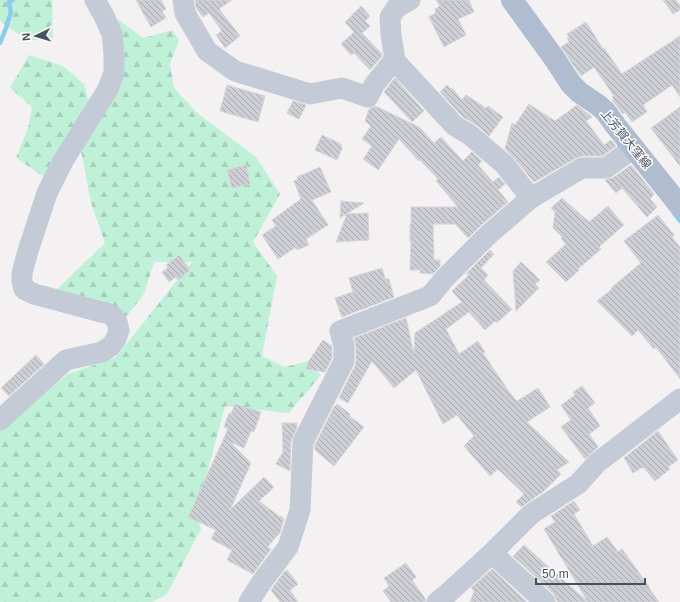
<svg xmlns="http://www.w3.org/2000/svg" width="680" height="602" font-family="Arial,'Noto Sans JP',sans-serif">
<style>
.forest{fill:url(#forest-firs)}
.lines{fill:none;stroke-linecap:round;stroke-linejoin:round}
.stream{stroke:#8bcdef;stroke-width:4.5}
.building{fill:url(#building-back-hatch);stroke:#d5d6dc}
.minor{stroke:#c4cbd6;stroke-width:21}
.major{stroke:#b0bcd0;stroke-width:22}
.labels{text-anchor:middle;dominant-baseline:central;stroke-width:3;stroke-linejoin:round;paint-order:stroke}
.street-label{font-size:12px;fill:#48515f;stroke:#fff}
</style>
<defs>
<pattern id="forest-firs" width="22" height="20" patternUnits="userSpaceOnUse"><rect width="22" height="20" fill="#bff1d8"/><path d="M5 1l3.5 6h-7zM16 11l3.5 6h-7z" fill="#a6d0bc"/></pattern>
<pattern id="building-back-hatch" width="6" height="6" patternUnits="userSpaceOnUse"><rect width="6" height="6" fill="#cdcfd5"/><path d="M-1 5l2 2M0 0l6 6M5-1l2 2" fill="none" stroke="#a8aab0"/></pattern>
</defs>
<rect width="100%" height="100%" fill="#f3f1f1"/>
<!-- forest -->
<g class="forest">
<polygon points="0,0 52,0 53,38 29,41 0,21"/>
<polygon points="118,19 143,38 172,30 179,40 170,64 174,88 197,113 256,157 280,194 253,242 277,276 262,356 284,367 306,362 321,375 289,413 225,406 196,515 201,529 167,594 152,602 0,602 0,430 68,374 115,358 192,262 154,262 144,294 125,318 55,291 105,243 91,203 80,145 123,61"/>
<polygon points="29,55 63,66 84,84 89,102 47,179 16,158 28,128 32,107 10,88"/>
</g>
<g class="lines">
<!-- stream -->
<g class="stream">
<polyline points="0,43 6,28 11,12 9,2 13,0"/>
<polyline points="674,213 680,221"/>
</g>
</g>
<!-- building -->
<g class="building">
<polygon points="136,0 161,0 166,9 162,11 166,18 151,27"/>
<polygon points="195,0 232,0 219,9 240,36 225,48 216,35 222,31 209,13 203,17 196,8"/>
<polygon points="436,0 469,0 474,12 458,19 466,35 444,47 429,17 436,13 435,9 440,6"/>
<polygon points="663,0 676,0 680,5 680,10 673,14"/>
<polygon points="361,6 370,16 365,21 370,26 362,33 382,54 382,56 370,70 354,53 351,55 341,44 354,32 345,22"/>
<polygon points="586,22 603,49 604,48 622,74 680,36 680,97 672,85 643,105 647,112 632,122 625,112 623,114 612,100 614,99 612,97 614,96 594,67 581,76 561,47 569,42 567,38 569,37 567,34"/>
<polygon points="395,78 424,111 412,122 384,92"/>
<polygon points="227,85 265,96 258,122 220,111"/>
<polygon points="447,85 451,89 452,88 462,100 466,95 486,108 488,106 503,117 489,136 478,126 463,117 440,92"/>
<polygon points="293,101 306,105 299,119 287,113"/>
<polygon points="529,104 555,121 577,105 592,117 586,121 604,145 611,140 616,146 602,156 582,156 576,158 534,182 513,157 505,149 512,123 515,125"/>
<polygon points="375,106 419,127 434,143 441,137 463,161 472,152 482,161 478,165 493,182 499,177 505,184 498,190 508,202 480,226 468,238 455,224 433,224 434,260 440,260 440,266 433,274 420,273 421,270 410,270 411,241 410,241 410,224 411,224 411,207 458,207 436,181 438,179 420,160 419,161 399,139 378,170 363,159 372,146 362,139 371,126 365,121 369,109"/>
<polygon points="680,107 680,166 651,128"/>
<polygon points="322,135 341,144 342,149 337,160 315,150"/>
<polygon points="246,165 250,184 232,188 227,170"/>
<polygon points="631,165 654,194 650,199 657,207 647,217 622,188 616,193 605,180 613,178"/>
<polygon points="320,167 331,192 312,200 328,225 306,239 309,245 297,250 296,247 278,259 262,235 276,226 272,220 301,199 294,181 298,179 297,177"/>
<polygon points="562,198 589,222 608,206 624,225 599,247 601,249 578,269 579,270 566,282 546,262 566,244 561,238 562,237 553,228 555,212 551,208"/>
<polygon points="341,201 364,203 340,218"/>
<polygon points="368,213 369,240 336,242 347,214"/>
<polygon points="658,215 674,235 672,237 680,247 680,379 656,347 654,349 638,330 632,336 597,301 612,289 611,288 641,263 624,241"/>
<polygon points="490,250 494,254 481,268 488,275 484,280 512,309 497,323 495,321 485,330 469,312 446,329 459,354 478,341 485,352 483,353 493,368 510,393 517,401 538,388 550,407 527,422 569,462 557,470 561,474 544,491 521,507 516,502 524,494 498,469 490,476 464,446 474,436 457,415 443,424 416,370 394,388 372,361 348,403 339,398 355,366 356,361 356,346 354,338 406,318 414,354 415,333 462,302 452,291 470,274 466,274"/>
<polygon points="179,255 190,270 178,280 176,277 169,282 162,272 168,268 166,265"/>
<polygon points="521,262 540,280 535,284 539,288 516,311 513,271"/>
<polygon points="382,268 385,279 389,279 394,297 342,317 335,298 353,292 349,278"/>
<polygon points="323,340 332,346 332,358 325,372 306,369 308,362"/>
<polygon points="36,355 44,364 9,396 1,388"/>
<polygon points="582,386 595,403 588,408 600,426 589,434 598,447 585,459 561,427 571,420 561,405 575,395 573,392"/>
<polygon points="235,404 249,409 249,408 261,412 254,432 251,431 244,448 230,442 251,463 230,510 264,477 274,487 259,501 280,517 281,516 284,519 280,533 267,547 271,549 253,574 227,560 232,550 211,539 216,530 188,517 228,429 224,427 229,413 231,414"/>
<polygon points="337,404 350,414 349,416 364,427 334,466 315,450 315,445 334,407"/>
<polygon points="282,423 297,423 297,428 291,441 290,471 276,464 283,452"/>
<polygon points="658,431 678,460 668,467 670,469 655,481 643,467 633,473 624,458"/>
<polygon points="574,501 580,510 574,514 593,546 607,537 618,552 622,549 650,588 649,588 659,602 588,602 544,529 555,522 551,516"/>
<polygon points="524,545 588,602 557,602 556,598 553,593 513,556"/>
<polygon points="406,563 416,577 412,580 426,600 425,602 391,602 383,591 389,586 384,578"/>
<polygon points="492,569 527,602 470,602 474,591 471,588"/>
<polygon points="287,570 298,584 290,590 298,602 280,602 271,590 284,572"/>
</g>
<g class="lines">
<!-- minor -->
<g class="minor">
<polyline points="183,0 185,13 207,51 235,71 310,94 342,88 368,97 374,85 394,60 394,53 391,35 390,17 396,8 410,0"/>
<polyline points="394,60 455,126 470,135 504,164 531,198"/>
<polyline points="0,420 66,360 102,352 111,346 116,339 119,330 117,322 114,317 109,314 34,294 24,289 22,281 22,273 28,251 47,193 63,161 108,89 114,72 114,54 112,34 105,18 95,0"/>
<polyline points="492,553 545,602"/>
<polyline points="249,602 261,583 288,547 300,510 303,442 317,414 344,361 344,346 340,331 430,296 445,278 488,235 531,198 582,168 606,168 633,148"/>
<polyline points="437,602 446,595 492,553 531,514 578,484 597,463 680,399"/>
</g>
<!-- major -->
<polyline class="major" points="512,0 554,58 571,84 579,92 598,105 605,111 616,126 680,206"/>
</g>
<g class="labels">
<!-- street labels -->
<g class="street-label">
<text transform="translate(626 139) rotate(51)">上芳賀大窪線</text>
</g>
</g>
<!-- north arrow -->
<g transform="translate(36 36) rotate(265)" stroke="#ffffff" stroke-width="3" paint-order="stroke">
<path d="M0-3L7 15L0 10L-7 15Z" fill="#48515f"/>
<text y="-6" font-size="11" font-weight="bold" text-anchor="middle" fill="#48515f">N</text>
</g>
<!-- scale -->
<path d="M536 578v6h109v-6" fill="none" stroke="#48515f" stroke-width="2"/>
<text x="542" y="578" font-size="12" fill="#48515f" stroke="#ffffff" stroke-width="3" paint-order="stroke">50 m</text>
</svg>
